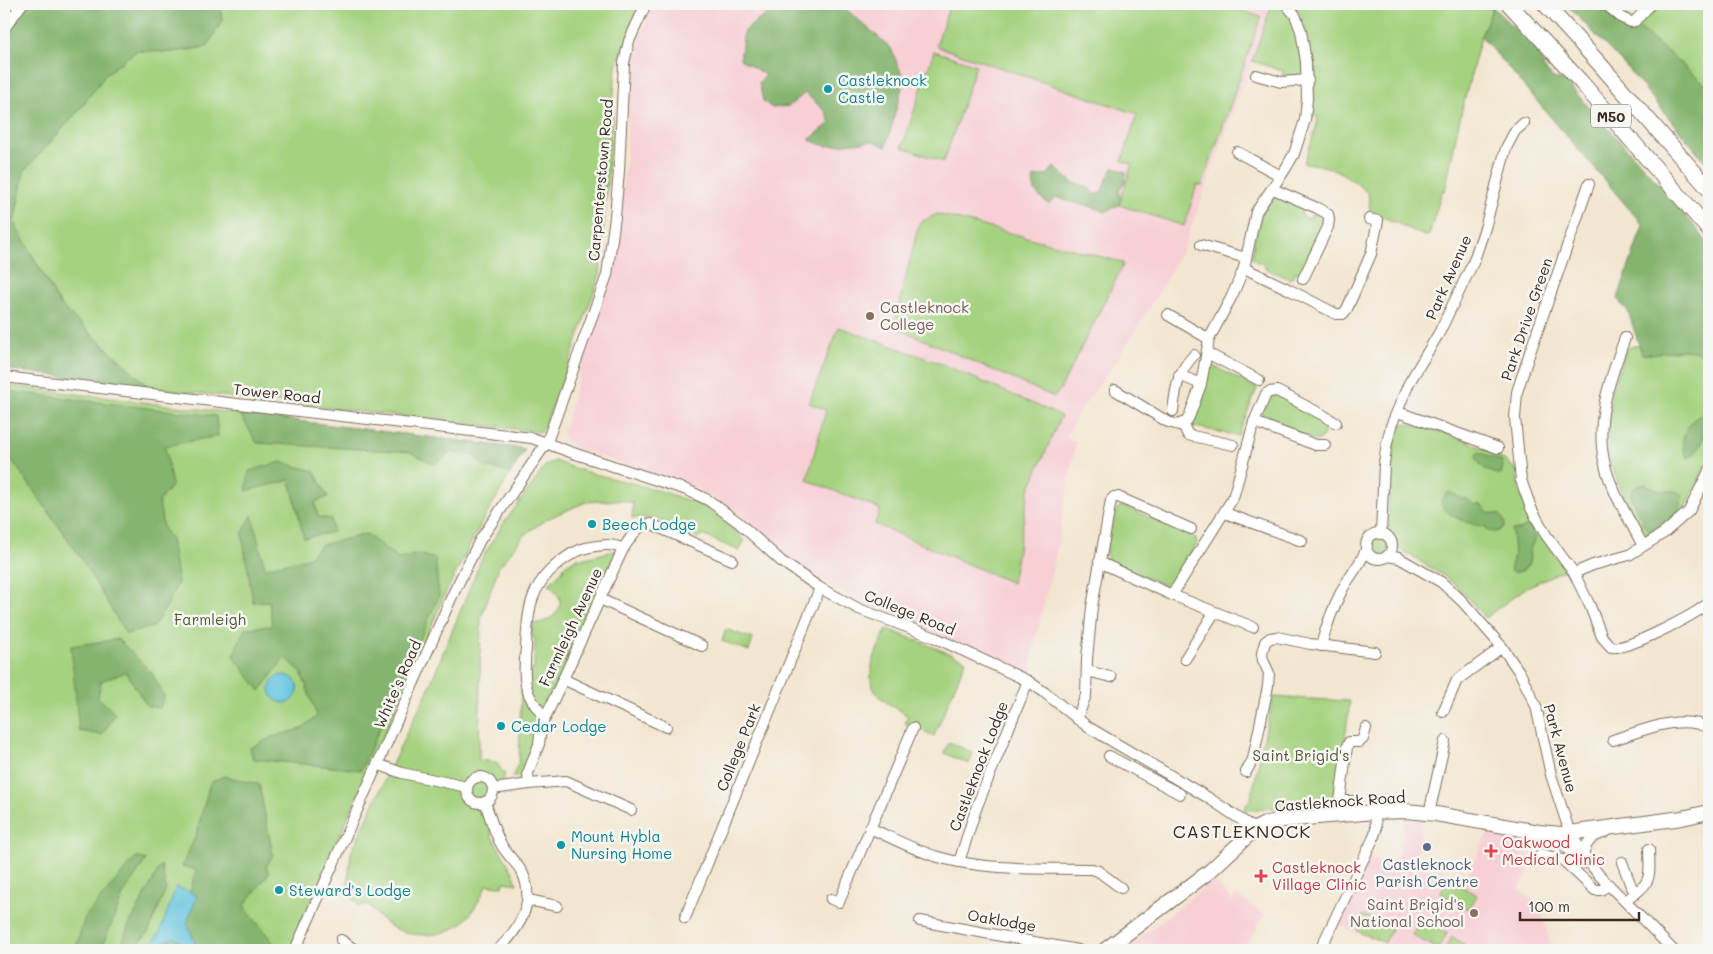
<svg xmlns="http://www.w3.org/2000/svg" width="1713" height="954" font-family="Mali,sans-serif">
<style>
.built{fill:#f7cfd5}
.green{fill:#a5d27f;stroke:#707e4e}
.forest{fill:#84b46e;stroke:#606f46}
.water{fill:#62c4e0;stroke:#4e777f}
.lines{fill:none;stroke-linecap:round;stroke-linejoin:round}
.minor-casing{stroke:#7b6c5c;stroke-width:12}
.major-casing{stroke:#7b6c5c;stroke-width:16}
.highway-casing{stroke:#7b6c5c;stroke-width:17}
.minor{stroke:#fff;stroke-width:10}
.major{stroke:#fff;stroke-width:14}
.highway{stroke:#fff;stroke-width:15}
.culture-dot{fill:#0f9aa8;stroke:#f6f6f2;stroke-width:2}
.education-dot{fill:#8d6e63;stroke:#f6f6f2;stroke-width:2}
.service-dot{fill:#5c6f8a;stroke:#f6f6f2;stroke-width:2}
.health-dot{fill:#e0444e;stroke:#f6f6f2;stroke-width:2}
.labels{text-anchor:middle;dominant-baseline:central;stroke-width:5;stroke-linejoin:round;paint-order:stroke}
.shield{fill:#f6f6f2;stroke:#73675e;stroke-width:1}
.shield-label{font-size:14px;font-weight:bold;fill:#3b2a1e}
.culture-label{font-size:15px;fill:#0d838f;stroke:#f6f6f2;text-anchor:start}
.street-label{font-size:15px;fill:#3b2a1e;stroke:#f6f6f2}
.education-label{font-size:15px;fill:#785e54;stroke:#f6f6f2;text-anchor:start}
.park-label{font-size:15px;fill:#565436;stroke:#f6f6f2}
.health-label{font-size:15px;fill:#be3a42;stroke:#f6f6f2;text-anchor:start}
.service-label{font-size:15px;fill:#4e5e75;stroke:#f6f6f2}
.quarter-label{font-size:18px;letter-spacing:1px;fill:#3b2a1e;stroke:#f6f6f2}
</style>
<rect width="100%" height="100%" fill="#f6f6f2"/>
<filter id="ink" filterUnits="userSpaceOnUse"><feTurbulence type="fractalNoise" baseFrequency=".02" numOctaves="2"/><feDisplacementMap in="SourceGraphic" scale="10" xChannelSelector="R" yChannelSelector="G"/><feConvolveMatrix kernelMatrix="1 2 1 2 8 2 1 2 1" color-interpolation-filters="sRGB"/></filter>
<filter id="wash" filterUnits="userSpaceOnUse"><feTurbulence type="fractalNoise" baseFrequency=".0096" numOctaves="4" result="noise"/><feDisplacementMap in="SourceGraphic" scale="20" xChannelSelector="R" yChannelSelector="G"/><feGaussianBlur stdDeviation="1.12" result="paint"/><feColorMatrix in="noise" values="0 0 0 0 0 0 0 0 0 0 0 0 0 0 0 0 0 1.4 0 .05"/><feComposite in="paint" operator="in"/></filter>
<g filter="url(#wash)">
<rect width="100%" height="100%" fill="#f3e6d0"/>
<!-- built -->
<g class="built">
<polygon points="655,4 924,4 927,7 929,4 1272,4 1184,247 1159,292 1120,355 1080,411 1066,438 1076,442 1056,552 1032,655 1032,674 849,596 797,566 737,511 699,490 576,448 565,441 562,432 566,423 588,341 610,273 626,161 630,57"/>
<polygon points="1405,820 1423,820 1415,866 1431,870 1434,865 1460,879 1465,880 1489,831 1545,840 1519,889 1537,904 1545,922 1551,950 1387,950 1389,946 1335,924 1366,858 1380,862 1395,860 1403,840"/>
<polygon points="1213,880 1232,901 1236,896 1265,915 1243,950 1124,950"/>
</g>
<!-- green -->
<g class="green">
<polygon points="220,4 643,4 616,66 600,274 566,373 542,432 150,388 61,306 14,223 24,171 74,116 107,73 136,51 172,52 207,47 222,21"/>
<polygon points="950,4 1223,4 1261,17 1202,186 1197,185 1184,226 1119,205 1132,164 1122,161 1137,114 936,46"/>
<path d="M1272,4c26,0 28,49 32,68l-4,4 -17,1v-6l-31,-10z"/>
<path d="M1293,4h197l3,3 -12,29 -22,86 -14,69h-3l-13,44 -4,1 -55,-25 -2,-18c-25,-21 -32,-26 -64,-30l12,-35 2,-11 -7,-1c4,-38 4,-79 -18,-112z"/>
<polygon points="1657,4 1709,4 1709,30 1708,30 1706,40 1709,43 1709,85 1707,86 1633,27 1642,21"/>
<polygon points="934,51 976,65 944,162 902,147"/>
<path d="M1280,196l22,11 -1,8 8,4 4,-5 4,-2 5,2 4,9 -26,50 -5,-1 -3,6 -3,1 -24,-11 -2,-4 -8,-3 -3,-3c2,-18 7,-57 28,-62z"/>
<polygon points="937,214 1122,262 1123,265 1060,390 1054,397 895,327 894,325 919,223"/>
<polygon points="839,327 942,364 1061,416 1029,490 1012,583 875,524 880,509 807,480 826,410 809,403"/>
<path d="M1639,345l4,9c23,1 43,-11 66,3v102l-21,44 -7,10 -21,18 -14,3 -6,-6 -20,-39 -11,-31 -1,-25 3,-41 15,-42 4,-3z"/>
<polygon points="1211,365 1257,388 1238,436 1191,426"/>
<polygon points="4,385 525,449 482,522 447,590 290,950 4,950"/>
<polygon points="1276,395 1288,400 1328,423 1322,438 1317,441 1268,421 1263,416 1261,409 1269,397"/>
<path d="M1402,423c35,6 89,23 115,47l2,21 14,33 33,45 -39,18 -42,31 -18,-21 -20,-19 -50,-31 -9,-14 2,-62 7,-43z"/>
<path d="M555,461c41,17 85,21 126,37 7,2 15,5 22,8 16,9 29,22 41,35l-5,10 -36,-16 -4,3 -44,-20h-23l1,-15 -12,-3 -35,2 -37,16 -23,15 -27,34 -18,51 -2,142 17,2 9,13 -13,28 -1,32 23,39 3,10 -13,-2 -1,4 -16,-1c-8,14 -15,32 -29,41 -18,11 -44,12 -64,2 -10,-4 -18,-14 -25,-23l-10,1 -12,-14 4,-39 50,-108 27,-55 53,-130 20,-33 41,-56 4,-6z"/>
<polygon points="1121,506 1126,507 1196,538 1197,544 1171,584 1166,586 1111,562 1108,559 1106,552 1115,511"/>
<circle cx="1379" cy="547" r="9"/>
<path d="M614,551l2,2 -71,153 -8,18 -10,40 -6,14 -9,-1 7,-15 2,-71 9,-13 1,-8h3l1,-32 -3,-2v-12c13,0 33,-11 27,-27 -2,-5 -7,-9 -10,-13l15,-15 -1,-2 16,-10 2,2z"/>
<polygon points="726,629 753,639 749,651 722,641"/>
<path d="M887,629l79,31 -32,76 -29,-13 3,-7c-9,-6 -19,-11 -27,-18 -22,-18 -3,-50 6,-69z"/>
<polygon points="1273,697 1350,701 1336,805 1322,800 1295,807 1259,809 1246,811 1244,809 1251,798"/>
<polygon points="949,742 973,753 969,764 944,753"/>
<polygon points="1448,879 1477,895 1469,910 1440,893"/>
<polygon points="1363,915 1392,927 1385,943 1357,931"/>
<polygon points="1421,919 1447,933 1438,949 1412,935"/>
<polygon points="1452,937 1464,944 1461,950 1444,950"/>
</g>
<!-- forest -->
<g class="forest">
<polygon points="26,4 220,4 222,21 207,47 171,52 136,51 107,73 74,116 24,171 14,223 61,306 150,388 4,369 4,36"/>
<polygon points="780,4 840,4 891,48 904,80 886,147 873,141 826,146 809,140 830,123 826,112 805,93 789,106 772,108 763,101 759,83 765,75 740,59 744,31"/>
<polygon points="1566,4 1603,4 1628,18 1707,86 1709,85 1709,166 1628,69"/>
<path d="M1493,7l47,47 4,14 9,10 12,3 97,106 47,57v113c-24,-14 -43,-2 -67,-3l-14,-43 -7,-7 -3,-6 25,-73 -162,-189z"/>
<path d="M1054,167l19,16 14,3 8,8 6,-1c4,-9 7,-18 13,-26l12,5 -1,10 -6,8 2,9 -2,6 -14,7c-15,-8 -32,-7 -48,-15l-8,7c-10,-7 -18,-14 -15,-27l13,-2z"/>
<polygon points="4,391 216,416 218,436 165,446 172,485 159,501 163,528 171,539 178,582 168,604 153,627 126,634 79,555 4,449"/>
<polygon points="240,414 525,449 511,473 485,467 473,456 451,452 434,464 410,452 257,443"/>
<path d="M1700,415l5,2c2,16 -2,33 -17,41 -9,-10 -5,-25 2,-35 3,-4 7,-5 10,-8z"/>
<path d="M1479,452l22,9 2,5 -2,8c-10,1 -24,-8 -25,-19z"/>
<polygon points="281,462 314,471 328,497 315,502 318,517 331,519 333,532 304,538 290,480 246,491 249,471"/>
<path d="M1645,484l17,7h14l7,4c-5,21 -13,28 -34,35 -6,-5 -8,-11 -11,-18 -7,-12 -13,-25 7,-28z"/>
<path d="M1450,492l12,7 5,-1 7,7 6,-1 9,9 10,1 6,8 -1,6 -8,4 -8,-1 -2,-4c-13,-2 -43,-10 -45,-26l5,-7z"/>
<polygon points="252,515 265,568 308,558 321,545 367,534 398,559 418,554 435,559 439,596 361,770 253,759 250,748 272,737 301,729 317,716 301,672 285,657 260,691 233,656 245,628 272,626 269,601 253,602 242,534"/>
<path d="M1527,526l5,3c8,12 0,12 -2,21 -1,3 0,6 0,9 -2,10 -11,16 -20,12l4,-16 -2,-25h8z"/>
<polygon points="118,639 152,673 164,696 160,708 147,706 126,672 101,681 98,697 115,714 102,735 79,731 71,646"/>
<polygon points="223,776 259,784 273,855 266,867 269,873 244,906 279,950 198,950 187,923 196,896 190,892 196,870 182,866 196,835 210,783"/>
<polygon points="136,857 146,860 123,895 101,950 75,950 85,917"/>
<polygon points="161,865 166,889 149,931 133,950 120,950 127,929"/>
<polygon points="174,938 184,943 188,950 158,950 163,941"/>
</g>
<!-- water -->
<g class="water">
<circle cx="284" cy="689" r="14"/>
<polygon points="176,887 190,892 197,896 187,923 198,950 188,950 184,943 174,938 163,941 158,950 148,950 160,932"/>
</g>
</g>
<g filter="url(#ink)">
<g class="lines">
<defs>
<g id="minor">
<polyline points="1605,4 1622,18 1631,22 1635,21 1651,4"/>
<polyline points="4,29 22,4"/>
<polyline points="1256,75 1281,82 1308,80"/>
<polyline points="1237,152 1281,176"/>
<path d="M1589,184l-60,171 -12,37 -2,26 6,62 10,28 15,27 28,38 16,33 12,31 9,10c16,4 83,-32 98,-44"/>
<polyline points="1273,189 1317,208 1328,214 1329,219 1328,227 1303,279"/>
<polyline points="1201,245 1246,258"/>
<polyline points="1244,268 1288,289 1336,314 1343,314 1347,309 1371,254 1378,221 1369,219"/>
<polyline points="1168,315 1209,339"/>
<path d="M1625,338c-15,41 -31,83 -20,127 6,26 26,57 38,81"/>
<polyline points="1207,353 1259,380"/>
<polyline points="1179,375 1201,384"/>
<polyline points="4,377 532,438 576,454 687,490 708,500 738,522 781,561 820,588 859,609 936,638 1028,681 1044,692 1088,727 1207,797 1255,829"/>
<polyline points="1115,390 1168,422 1179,425 1186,422 1189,417 1201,384 1209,339 1232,296 1244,268 1256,212 1286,168 1294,154 1305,120 1307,99 1306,62 1301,31 1295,15 1286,4"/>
<path d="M1173,411c3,-24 4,-38 21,-56"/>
<polyline points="1398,412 1498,448"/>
<polyline points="1182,423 1188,435 1233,445"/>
<polyline points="1325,445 1316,445 1254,422 1266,394 1269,392 1277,391 1323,415 1336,423"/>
<polyline points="1225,513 1302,541"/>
<circle cx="1379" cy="546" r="13"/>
<polyline points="1381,534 1384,463 1387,443 1391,426 1409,383 1439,333 1473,263 1485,228 1506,148 1515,131 1524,123"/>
<polyline points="1387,556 1399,558 1441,582 1462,601 1502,647 1520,673 1536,706 1551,775 1570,833 1588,861 1599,875 1673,950"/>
<polyline points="1099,562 1172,595 1253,627"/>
<polyline points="1574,573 1593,565 1629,555 1664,533 1689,511 1709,471"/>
<polyline points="1172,595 1233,498 1254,422"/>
<polyline points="600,599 702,646"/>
<path d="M1321,646c5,-20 12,-38 21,-56 8,-15 21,-28 25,-44"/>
<polyline points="1185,659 1214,613"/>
<polyline points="1087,671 1111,677"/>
<polyline points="563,679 666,727"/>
<polyline points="1443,712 1457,680 1502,647"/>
<path d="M545,718c-7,-9 -15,-18 -18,-29 -4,-13 -2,-29 -1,-42 2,-36 3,-61 34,-85 8,-6 16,-12 26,-14 14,-3 25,-5 37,1"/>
<polyline points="1077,719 1086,695 1087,659 1092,607 1111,500 1114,497 1118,497 1191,529"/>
<path d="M1613,740c29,-9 67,-27 96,-12"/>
<polyline points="1109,756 1180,794"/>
<polyline points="377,764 402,773 467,787"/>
<polyline points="1246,772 1253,759 1268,686 1269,673 1263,660 1262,653 1265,642 1270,638 1277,637 1310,644 1375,652"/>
<circle cx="480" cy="790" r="13"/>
<polyline points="529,784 566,781 631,810"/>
<path d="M493,789l36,-5 -1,-11 11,-29 2,-17 82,-178c7,-10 15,-26 28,-25l81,36"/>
<polyline points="1339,801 1353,801"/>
<path d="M485,802c5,15 9,30 17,44 6,10 16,18 21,28 13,30 -5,56 -25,76"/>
<polyline points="1429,814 1445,741"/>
<polyline points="1338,816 1347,747 1349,742 1359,742 1363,739 1366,728"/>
<path d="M870,828c22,10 44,22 68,29 48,14 104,11 154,12l6,2 23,17"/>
<polyline points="1550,834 1585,863"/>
<polyline points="1541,854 1563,860 1595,890 1601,890 1609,885"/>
<path d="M1583,854c4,-14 10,-18 23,-22"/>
<polyline points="959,862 977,806 1028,681"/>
<polyline points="1622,862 1631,886 1636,893"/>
<polyline points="831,899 839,902 913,728"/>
<polyline points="528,900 557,906"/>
<path d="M1625,901c27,-19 25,-20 24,-52"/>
<polyline points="685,918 820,588"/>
<polyline points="920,921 1078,950"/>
<polyline points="341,940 355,950"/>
<polyline points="295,950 453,594 480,540 547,442 607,275 615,217 619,171 624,63 629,41 646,4"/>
<polyline points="1320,950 1373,839 1376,830 1375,812"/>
</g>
<polyline id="major" points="1105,950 1210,871 1255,829 1267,823 1283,820 1375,812 1406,811 1436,814 1539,832 1561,834 1682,818 1709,812"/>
<g id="highway">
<polyline points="1509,4 1581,82 1709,230"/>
<polyline points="1545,4 1597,61 1709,189"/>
</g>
</defs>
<!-- minor casing -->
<use href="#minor" class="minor-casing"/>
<!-- major casing -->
<use href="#major" class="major-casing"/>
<!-- highway casing -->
<use href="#highway" class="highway-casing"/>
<!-- minor -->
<use href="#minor" class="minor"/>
<!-- major -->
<use href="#major" class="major"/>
<!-- highway -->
<use href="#highway" class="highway"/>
</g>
</g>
<!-- markers -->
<g class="culture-dot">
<circle cx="828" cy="89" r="5"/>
<circle cx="592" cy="524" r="5"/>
<circle cx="501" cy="726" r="5"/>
<circle cx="561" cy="845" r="5"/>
<circle cx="279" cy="890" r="5"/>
</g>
<g class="education-dot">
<circle cx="870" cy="316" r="5"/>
<circle cx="1474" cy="913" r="5"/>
</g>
<circle class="service-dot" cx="1427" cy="847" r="5"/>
<g class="health-dot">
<path d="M1488.5 843.5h5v5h5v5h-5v5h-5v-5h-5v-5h5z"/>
<path d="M1258.5 868.5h5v5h5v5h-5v5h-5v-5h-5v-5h5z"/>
</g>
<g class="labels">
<!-- shield labels -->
<rect class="shield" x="1591" y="104.5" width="40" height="23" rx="4"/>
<g class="shield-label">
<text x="1611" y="116">M50</text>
</g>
<!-- culture labels -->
<g class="culture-label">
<text x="838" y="80">Castleknock<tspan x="838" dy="17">Castle</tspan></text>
<text x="602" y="524">Beech Lodge</text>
<text x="511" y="726">Cedar Lodge</text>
<text x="571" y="836">Mount Hybla<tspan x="571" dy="17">Nursing Home</tspan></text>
<text x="289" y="890">Steward's Lodge</text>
</g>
<!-- street labels -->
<g class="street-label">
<text transform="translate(600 180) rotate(-85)">Carpenterstown Road</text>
<text transform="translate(1448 277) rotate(-66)">Park Avenue</text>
<text transform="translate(1526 319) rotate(-71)">Park Drive Green</text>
<text transform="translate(277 393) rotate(6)">Tower Road</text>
<text transform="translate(910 612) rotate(22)">College Road</text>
<text transform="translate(570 627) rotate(-65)">Farmleigh Avenue</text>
<text transform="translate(397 684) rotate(-66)">White's Road</text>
<text transform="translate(738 747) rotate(-68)">College Park</text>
<text transform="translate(1561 748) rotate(75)">Park Avenue</text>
<text transform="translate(978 766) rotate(-69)">Castleknock Lodge</text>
<text transform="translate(1340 801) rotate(-4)">Castleknock Road</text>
<text transform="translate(1002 920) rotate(10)">Oaklodge</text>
</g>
<!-- education labels -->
<g class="education-label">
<text x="880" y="307">Castleknock<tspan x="880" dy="17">College</tspan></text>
<text x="1464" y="904" text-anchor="end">Saint Brigid's<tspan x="1464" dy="17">National School</tspan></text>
</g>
<!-- park labels -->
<g class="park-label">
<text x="210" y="619">Farmleigh</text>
<text x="1301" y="755">Saint Brigid's</text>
</g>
<!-- health labels -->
<g class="health-label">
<text x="1502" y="842">Oakwood<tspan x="1502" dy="17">Medical Clinic</tspan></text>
<text x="1272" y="867">Castleknock<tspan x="1272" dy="17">Village Clinic</tspan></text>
</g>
<!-- service labels -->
<g class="service-label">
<text x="1427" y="864">Castleknock<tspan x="1427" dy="17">Parish Centre</tspan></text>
</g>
<!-- quarter labels -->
<g class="quarter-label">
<text x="1242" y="831">CASTLEKNOCK</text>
</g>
</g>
<!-- margin -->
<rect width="1713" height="954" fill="none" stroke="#f6f6f2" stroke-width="20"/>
<!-- scale -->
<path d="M1520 912v8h119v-8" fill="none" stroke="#3b2a1e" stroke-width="2.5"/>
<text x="1528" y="912" font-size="15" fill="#3b2a1e" stroke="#f6f6f2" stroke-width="4" paint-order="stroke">100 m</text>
</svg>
